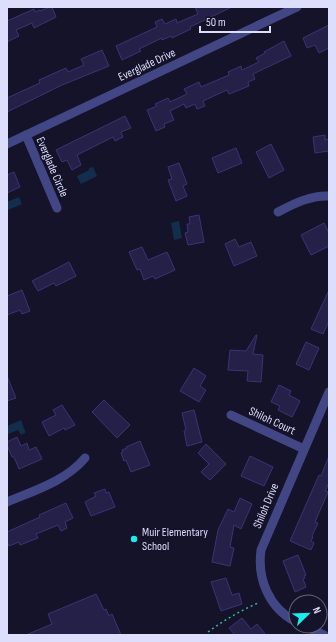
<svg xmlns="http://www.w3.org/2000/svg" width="336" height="642" font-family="'Sofia Sans Condensed',sans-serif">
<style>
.water{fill:#132e4c}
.building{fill:#242048;stroke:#3a3472}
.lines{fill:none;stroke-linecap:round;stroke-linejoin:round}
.path{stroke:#3bb39f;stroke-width:1.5;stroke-dasharray:2 3;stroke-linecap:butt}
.minor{stroke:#424684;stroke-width:9}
.poi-dot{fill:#19edec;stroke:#141329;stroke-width:1.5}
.labels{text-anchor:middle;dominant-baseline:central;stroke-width:3.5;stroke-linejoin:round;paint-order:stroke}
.street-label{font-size:12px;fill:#ddddfc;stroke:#141329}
.poi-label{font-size:12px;fill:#ddddfc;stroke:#141329;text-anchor:start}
</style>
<rect width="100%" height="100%" fill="#141329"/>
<!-- water -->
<g class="water">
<polygon points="93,167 97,176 81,184 77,176 89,170 89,168"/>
<polygon points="19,197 22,204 8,210 7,202"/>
<polygon points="179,221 182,238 174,240 171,223"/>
<polygon points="21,420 25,431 25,433 21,435 18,430 8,434 7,426"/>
</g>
<!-- building -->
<g class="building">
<polygon points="50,7 52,7 56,17 34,28 32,23 16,30 19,36 7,42 7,21 34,9 35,12 40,10 40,11"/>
<polygon points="195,7 232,7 190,27 191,29 172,38 171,36 162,40 162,38 139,49 141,51 122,60 116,46 157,27 155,22 162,19 165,24 176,19 177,23 198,14"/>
<polygon points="329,25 329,48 319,53 315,45 307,48 303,38"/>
<polygon points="284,41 291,56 253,74 255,79 248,82 249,86 229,94 227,90 203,101 205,106 197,109 195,104 186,108 184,104 170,111 174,120 164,124 165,127 156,131 147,110 157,106 155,104 168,98 170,102 187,94 184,89 199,82 201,87 229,75 228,72 241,66 242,70 259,62 256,58 265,53 264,52"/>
<polygon points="102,50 109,66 62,85 7,112 7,98 40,83 39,80 66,68 68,72 84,65 81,59"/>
<polygon points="125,116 131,128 121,132 123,137 115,141 113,137 77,155 81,165 72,170 67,160 62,162 56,150"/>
<polygon points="325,135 325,140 329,139 329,151 315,153 313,137"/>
<polygon points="271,144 284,170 269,178 256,152"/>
<polygon points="236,148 242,163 218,173 212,158"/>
<polygon points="179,163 187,184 183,186 187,196 176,201 168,180 172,179 168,167"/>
<polygon points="14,172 20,187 7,193 7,175"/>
<polygon points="199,215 204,242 188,245 185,233 188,232 187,224 190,224 189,217"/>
<polygon points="324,223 329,233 329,246 311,255 301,235"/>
<polygon points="235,239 239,247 251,242 257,256 234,266 225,244"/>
<polygon points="142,247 148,260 167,252 175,270 155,279 153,276 144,280 140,269 137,270 129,252"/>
<polygon points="69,262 76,276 56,286 54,283 38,291 32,281"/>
<polygon points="22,290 30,311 22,314 20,310 7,315 7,296"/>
<polygon points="329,290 329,321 323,334 311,329"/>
<polygon points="256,335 257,335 253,354 263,355 261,382 247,381 248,371 228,370 230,350 246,351"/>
<polygon points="306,342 319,348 309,370 296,364"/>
<polygon points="194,368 206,376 200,386 206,390 199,402 180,391"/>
<polygon points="7,376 16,398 7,401"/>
<polygon points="279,385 291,391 289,395 300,401 292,417 278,410 280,406 271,402"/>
<polygon points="104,400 130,425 117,438 92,412"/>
<polygon points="62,405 75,425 65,430 64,428 49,436 42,422 56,415 53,410"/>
<polygon points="194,410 202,442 187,446 184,431 186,430 182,413"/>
<polygon points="17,437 21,446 27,443 29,450 36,447 42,459 19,469 14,457 12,457 7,445 7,442"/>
<polygon points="140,441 150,465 131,472 126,460 124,461 121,453 123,452 122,450 127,448 126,447"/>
<polygon points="206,444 226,464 210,480 201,472 209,464 198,453"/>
<polygon points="250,456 273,467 264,486 241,476"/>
<polygon points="329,456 329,483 325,491 328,492 315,522 318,523 312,536 313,537 311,541 314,543 311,550 290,541 319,475 321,476"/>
<polygon points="105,489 106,493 109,492 115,507 91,516 85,502 96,496 94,493"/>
<polygon points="240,498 252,504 241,529 234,525 230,547 234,548 230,566 212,562 218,530 228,509 234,512"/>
<polygon points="66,503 73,518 65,522 67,528 61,531 58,525 36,534 38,538 20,545 19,542 9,546 7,542 7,532 40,517 39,515"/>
<polygon points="298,555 306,575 304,576 305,578 303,579 306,587 295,592 283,561"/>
<polygon points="226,578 232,595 239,593 242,604 221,611 211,582"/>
<polygon points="96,594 104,610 106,609 109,616 112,614 121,635 26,635 52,624 48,614"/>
<polygon points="242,618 251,629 257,624 266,635 235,635 229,628"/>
</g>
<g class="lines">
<!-- path -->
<path class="path" d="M208,632c16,-12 32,-21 50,-29"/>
<!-- minor -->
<g class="minor">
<polyline points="26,135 57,208"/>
<polyline points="7,144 297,7"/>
<path d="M278,212c15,-8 33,-17 51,-16"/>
<polyline points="231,415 304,449"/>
<path d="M7,502c26,-11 59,-21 78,-44"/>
<path d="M296,622c-27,-14 -39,-43 -35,-72l68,-158"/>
<polyline points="305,626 324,635"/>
</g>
</g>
<!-- markers -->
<circle class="poi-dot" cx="134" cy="539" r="4"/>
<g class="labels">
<!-- street labels -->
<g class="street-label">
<text transform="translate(147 65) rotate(-25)">Everglade Drive</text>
<text transform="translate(52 167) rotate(67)">Everglade Circle</text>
<text transform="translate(272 421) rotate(25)">Shiloh Court</text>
<text transform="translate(266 506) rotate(-67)">Shiloh Drive</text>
</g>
<!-- poi labels -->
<g class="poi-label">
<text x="142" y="532">Muir Elementary<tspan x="142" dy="14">School</tspan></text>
</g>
</g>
<!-- border -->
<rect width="336" height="642" fill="none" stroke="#ddddfc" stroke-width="16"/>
<!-- north arrow -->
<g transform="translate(308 614) rotate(67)"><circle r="19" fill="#141329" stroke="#64647d"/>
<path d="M0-3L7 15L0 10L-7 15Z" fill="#19edec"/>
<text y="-6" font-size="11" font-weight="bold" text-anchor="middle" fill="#ddddfc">N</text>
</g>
<!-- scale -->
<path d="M200 26v6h70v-6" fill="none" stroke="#ddddfc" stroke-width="2"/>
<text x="206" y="26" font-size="12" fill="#ddddfc" stroke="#141329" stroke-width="3" paint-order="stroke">50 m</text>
</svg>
